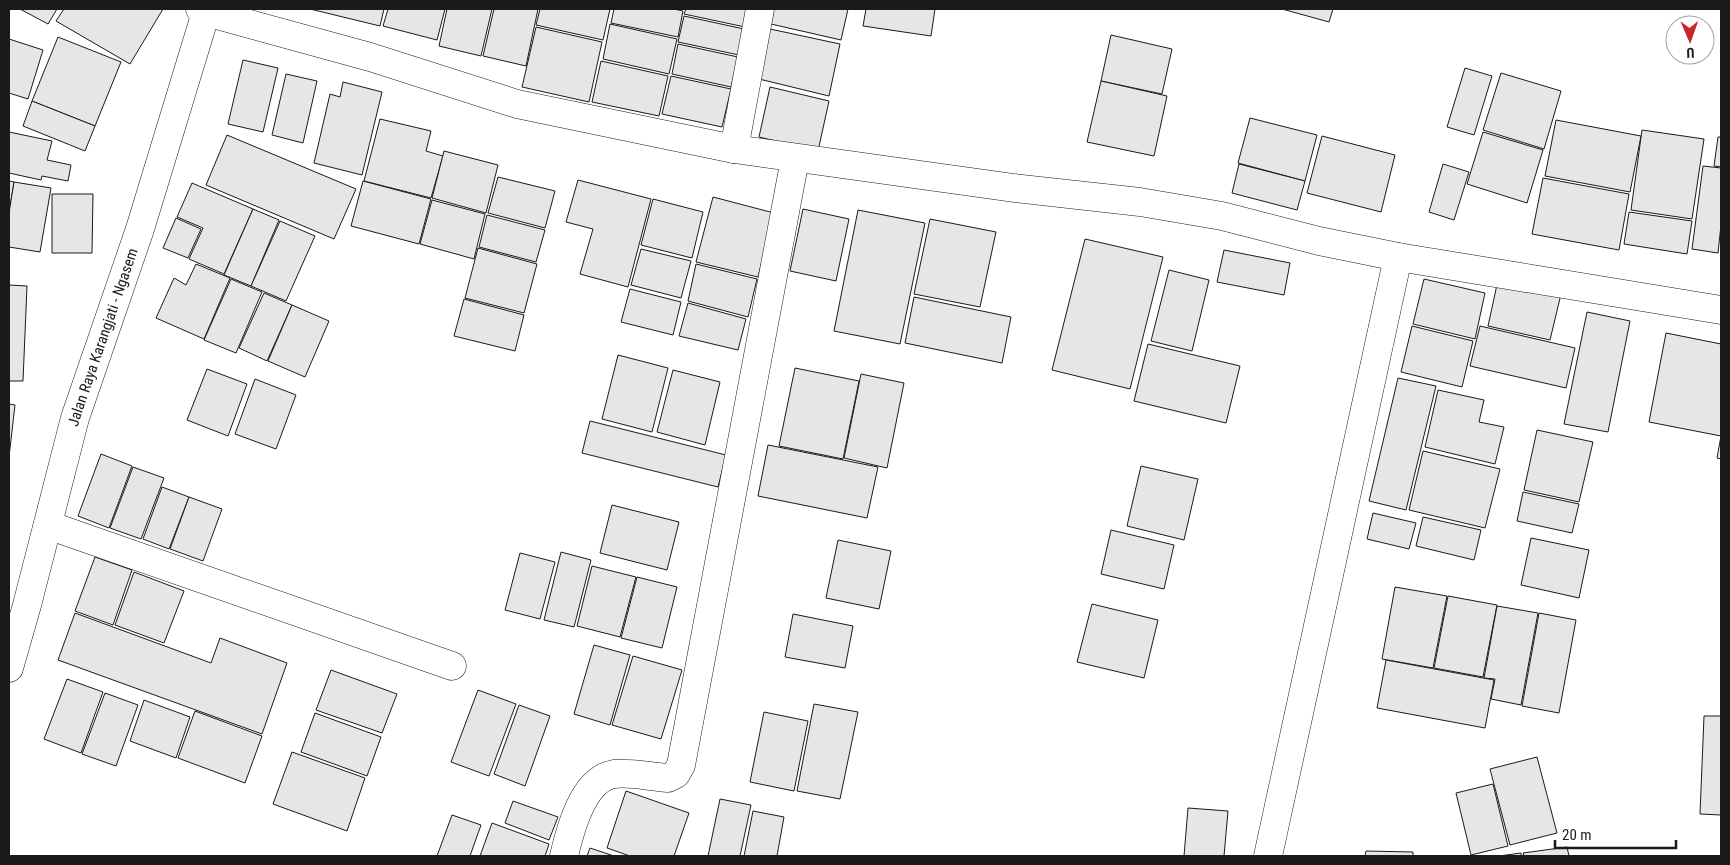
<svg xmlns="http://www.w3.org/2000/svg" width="1730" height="865" font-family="'Roboto Condensed',sans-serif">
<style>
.building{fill:#e6e6e6;stroke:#1a1a1a}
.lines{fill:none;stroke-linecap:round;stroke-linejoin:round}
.minor-casing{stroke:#1a1a1a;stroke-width:29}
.major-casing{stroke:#1a1a1a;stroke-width:29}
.minor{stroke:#fff;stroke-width:28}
.major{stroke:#fff;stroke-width:28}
.labels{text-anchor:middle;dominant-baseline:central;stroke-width:4;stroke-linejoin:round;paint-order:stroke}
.street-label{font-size:15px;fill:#1a1a1a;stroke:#fff}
</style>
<rect width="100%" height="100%" fill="#fff"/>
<!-- building -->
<g class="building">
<polygon points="20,9 57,9 48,24"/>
<polygon points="64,9 163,9 130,64 56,21"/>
<polygon points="310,9 384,9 380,26"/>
<polygon points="388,9 445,9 437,40 383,26"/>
<polygon points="447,9 492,9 481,56 439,46"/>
<polygon points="494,9 538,9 526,66 483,56"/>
<polygon points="540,9 610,9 603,40 536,25"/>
<polygon points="614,9 674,9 683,11 678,37 611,23"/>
<polygon points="686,9 749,9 745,27 684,14"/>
<polygon points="774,9 848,9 841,40 771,24"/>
<polygon points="866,9 935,9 931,36 863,26"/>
<polygon points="1282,9 1333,9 1329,22"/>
<polygon points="684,16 744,29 739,55 678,42"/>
<polygon points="610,24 677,39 669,74 603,59"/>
<polygon points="536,27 602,42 589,102 522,87"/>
<polygon points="770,29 840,44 829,96 759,79"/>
<polygon points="1111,35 1172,49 1162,94 1101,81"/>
<polygon points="58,37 121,62 95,126 32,101"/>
<polygon points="9,39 43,50 28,99 9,93"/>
<polygon points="678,44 738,57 731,87 672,74"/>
<polygon points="243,60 278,68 263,132 228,124"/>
<polygon points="601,61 668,76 659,116 592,102"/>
<polygon points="1465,68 1492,76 1474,135 1447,127"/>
<polygon points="1501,73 1561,91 1544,149 1483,130"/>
<polygon points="286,74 317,81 303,143 272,135"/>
<polygon points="671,76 731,89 722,127 662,114"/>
<polygon points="1101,81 1167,96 1154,156 1087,142"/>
<polygon points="343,82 382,92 362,175 314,163 330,94 340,97"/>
<polygon points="770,87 829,101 818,151 759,137"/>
<polygon points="32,101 95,126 85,151 23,126"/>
<polygon points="1250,118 1317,135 1305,181 1238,163"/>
<polygon points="380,119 431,131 426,151 443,156 431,198 364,181"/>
<polygon points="1556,120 1641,136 1630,192 1545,176"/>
<polygon points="1642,130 1704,139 1692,219 1631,210"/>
<polygon points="9,132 52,141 47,160 71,165 68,181 42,176 41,180 9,173"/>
<polygon points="1483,132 1543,150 1527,203 1467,184"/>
<polygon points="227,135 356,189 334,239 206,185"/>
<polygon points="1322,136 1395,155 1381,212 1307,193"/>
<polygon points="1718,137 1721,137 1721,167 1714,166"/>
<polygon points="444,151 498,165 486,213 432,198"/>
<polygon points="1239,164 1305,181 1297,210 1232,193"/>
<polygon points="1443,164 1469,172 1454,220 1429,212"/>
<polygon points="1703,166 1721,168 1721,225 1718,253 1692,249"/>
<polygon points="498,177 555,191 545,228 488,213"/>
<polygon points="1543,178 1629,194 1619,250 1532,234"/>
<polygon points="578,180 651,199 628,287 580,274 593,229 566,222"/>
<polygon points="9,181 14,182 9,213"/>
<polygon points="363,181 431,199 419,244 351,226"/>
<polygon points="14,182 51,188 40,252 9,247 9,213"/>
<polygon points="192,183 253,209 224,274 189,259 203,228 177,217"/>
<polygon points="52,194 93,194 92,253 52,253"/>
<polygon points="713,197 774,213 758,277 696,262"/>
<polygon points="653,199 703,212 692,258 641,245"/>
<polygon points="432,200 485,214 474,259 420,244"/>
<polygon points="253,209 279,220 251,286 224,275"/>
<polygon points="803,209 849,219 836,281 790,271"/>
<polygon points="858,210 925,223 900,344 834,331"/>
<polygon points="1629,212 1692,221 1687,254 1624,244"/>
<polygon points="487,215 545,230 536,262 479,247"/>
<polygon points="176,218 201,229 188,258 163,248"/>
<polygon points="930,219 996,232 980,307 914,294"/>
<polygon points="280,221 315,236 286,301 251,286"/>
<polygon points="1085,239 1163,257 1130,389 1052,370"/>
<polygon points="478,248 537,264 524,313 465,298"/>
<polygon points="641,249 691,261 681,298 631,285"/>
<polygon points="1224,250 1290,263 1284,295 1217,282"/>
<polygon points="196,264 230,278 204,339 156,318 174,278 186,285"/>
<polygon points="696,264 757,279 748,317 688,301"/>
<polygon points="1169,270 1209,280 1192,351 1151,341"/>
<polygon points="231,279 262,292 236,353 204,340"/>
<polygon points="1424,279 1485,293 1475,339 1413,324"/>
<polygon points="1498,280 1561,294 1550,340 1488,326"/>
<polygon points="9,285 27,286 23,381 9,381"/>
<polygon points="630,289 681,302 673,335 621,322"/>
<polygon points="264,293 292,305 267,361 239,348"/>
<polygon points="914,297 1011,317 1002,363 905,343"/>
<polygon points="464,299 524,315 515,351 454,336"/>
<polygon points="688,303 746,319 738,350 679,336"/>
<polygon points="292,305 329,321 305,377 268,361"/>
<polygon points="1587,312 1630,321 1608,432 1564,424"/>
<polygon points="1412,326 1473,341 1462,387 1401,372"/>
<polygon points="1480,326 1575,348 1566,388 1470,366"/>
<polygon points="1666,333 1721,344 1721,459 1717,458 1721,436 1649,422"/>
<polygon points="1148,344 1240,366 1226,423 1134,401"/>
<polygon points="618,355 668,368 652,432 602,419"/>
<polygon points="795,368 859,381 843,459 779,446"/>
<polygon points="207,369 247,384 228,436 187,420"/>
<polygon points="673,370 720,382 705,445 657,432"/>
<polygon points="861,374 904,383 887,468 844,458"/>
<polygon points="1398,378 1436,386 1406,510 1369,501"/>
<polygon points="255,379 296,395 276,449 235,434"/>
<polygon points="1438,390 1484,400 1479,422 1504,427 1495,464 1425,447"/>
<polygon points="9,404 15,405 9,457"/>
<polygon points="590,421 726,455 718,487 582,453"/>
<polygon points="1537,430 1593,442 1579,502 1524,490"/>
<polygon points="768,445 878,467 867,518 758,496"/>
<polygon points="1423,451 1500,469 1485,528 1409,510"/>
<polygon points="101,454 132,466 109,528 78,516"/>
<polygon points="1141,466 1198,479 1184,540 1127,526"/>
<polygon points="133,467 164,478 141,539 110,528"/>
<polygon points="162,487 189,497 169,549 143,539"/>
<polygon points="1523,492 1579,504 1572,533 1517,521"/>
<polygon points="189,497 222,509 203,561 170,549"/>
<polygon points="612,505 679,522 667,570 600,553"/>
<polygon points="1373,513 1416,523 1409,549 1367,539"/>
<polygon points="1423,517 1481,530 1474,560 1416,546"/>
<polygon points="1111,530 1174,545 1164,589 1101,574"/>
<polygon points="1531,538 1589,550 1579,598 1521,585"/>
<polygon points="838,540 891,551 879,609 826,598"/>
<polygon points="561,552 591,560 574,627 544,620"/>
<polygon points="520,553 555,562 540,619 505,610"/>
<polygon points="95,557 132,570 113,625 75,611"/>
<polygon points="592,566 636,577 620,637 577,626"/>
<polygon points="134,572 184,591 164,643 115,625"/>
<polygon points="637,577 677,587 662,648 621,638"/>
<polygon points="1395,587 1447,596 1433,668 1382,659"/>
<polygon points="1448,596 1497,605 1483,677 1434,668"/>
<polygon points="1092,604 1158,620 1144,678 1077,662"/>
<polygon points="1497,606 1538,613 1521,705 1491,699 1495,679 1484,678"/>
<polygon points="75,613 211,663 220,638 287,663 262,734 58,660"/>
<polygon points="1539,613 1576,620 1559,713 1522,706"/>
<polygon points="793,614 853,626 845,668 785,657"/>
<polygon points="594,645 630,655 610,725 574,714"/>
<polygon points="633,656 682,670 661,739 612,725"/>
<polygon points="1386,660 1494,680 1485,728 1377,708"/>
<polygon points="331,670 397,694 382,733 316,710"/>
<polygon points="67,679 103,692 81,753 44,739"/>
<polygon points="478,690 516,704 489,776 451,762"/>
<polygon points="105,693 138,705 116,766 82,754"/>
<polygon points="144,700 190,717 176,758 130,741"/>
<polygon points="814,704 858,712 840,799 797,791"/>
<polygon points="519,705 550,716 525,786 494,774"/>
<polygon points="195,711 262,736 245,783 178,758"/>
<polygon points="764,712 808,721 794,791 750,782"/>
<polygon points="315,713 381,737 367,776 301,752"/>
<polygon points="1704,716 1721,716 1721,815 1700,814"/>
<polygon points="292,752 365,778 347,831 273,804"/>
<polygon points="1537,757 1557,833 1510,845 1490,769"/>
<polygon points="1493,784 1508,846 1471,855 1456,793"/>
<polygon points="626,791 689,813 674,856 630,856 607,848"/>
<polygon points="720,799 751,805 740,856 708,856"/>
<polygon points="513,801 558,817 549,840 505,823"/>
<polygon points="1188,808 1228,811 1224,856 1184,856"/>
<polygon points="753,811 784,817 777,856 744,856"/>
<polygon points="452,815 481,825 470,856 437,856"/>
<polygon points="492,823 549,844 545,856 480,856"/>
<polygon points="1567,847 1569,856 1524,856 1523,853"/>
<polygon points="590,848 614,856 587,856"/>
<polygon points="1366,851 1413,852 1413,856 1365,856"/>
<polygon points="1521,853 1521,856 1499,856"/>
</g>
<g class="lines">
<defs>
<g id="minor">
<polyline points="200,9 206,12 370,57 517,104 734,149 1014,188 1140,202 1222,216 1319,241 1398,257 1721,310"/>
<polyline points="734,149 760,9"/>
<polyline points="48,525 452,666"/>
<path d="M564,856c6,-26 19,-77 50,-82 17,-2 37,3 54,4l8,-4 5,-9 114,-606"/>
<polyline points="1268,856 1398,257"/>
</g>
<g id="major">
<path id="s1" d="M9,668l18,-63 48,-187 65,-189 67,-220"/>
</g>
</defs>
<!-- minor casing -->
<use href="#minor" class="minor-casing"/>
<!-- major casing -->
<use href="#major" class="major-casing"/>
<!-- minor -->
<use href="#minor" class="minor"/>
<!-- major -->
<use href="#major" class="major"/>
</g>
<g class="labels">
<!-- street labels -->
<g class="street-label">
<text stroke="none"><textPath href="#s1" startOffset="344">Jalan Raya Karangjati - Ngasem</textPath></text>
</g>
</g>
<!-- border -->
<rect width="1730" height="865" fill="none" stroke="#1a1a1a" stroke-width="20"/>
<!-- north arrow -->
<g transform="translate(1690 40) rotate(178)"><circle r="24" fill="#ffffff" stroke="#a3a3a3"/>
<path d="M0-4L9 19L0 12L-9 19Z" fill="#c62828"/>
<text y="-8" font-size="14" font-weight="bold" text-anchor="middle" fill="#1a1a1a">U</text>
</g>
<!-- scale -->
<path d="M1555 840v8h121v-8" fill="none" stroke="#1a1a1a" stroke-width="2.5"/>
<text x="1562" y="840" font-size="15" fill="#1a1a1a" stroke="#ffffff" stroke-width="4" paint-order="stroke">20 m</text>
</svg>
